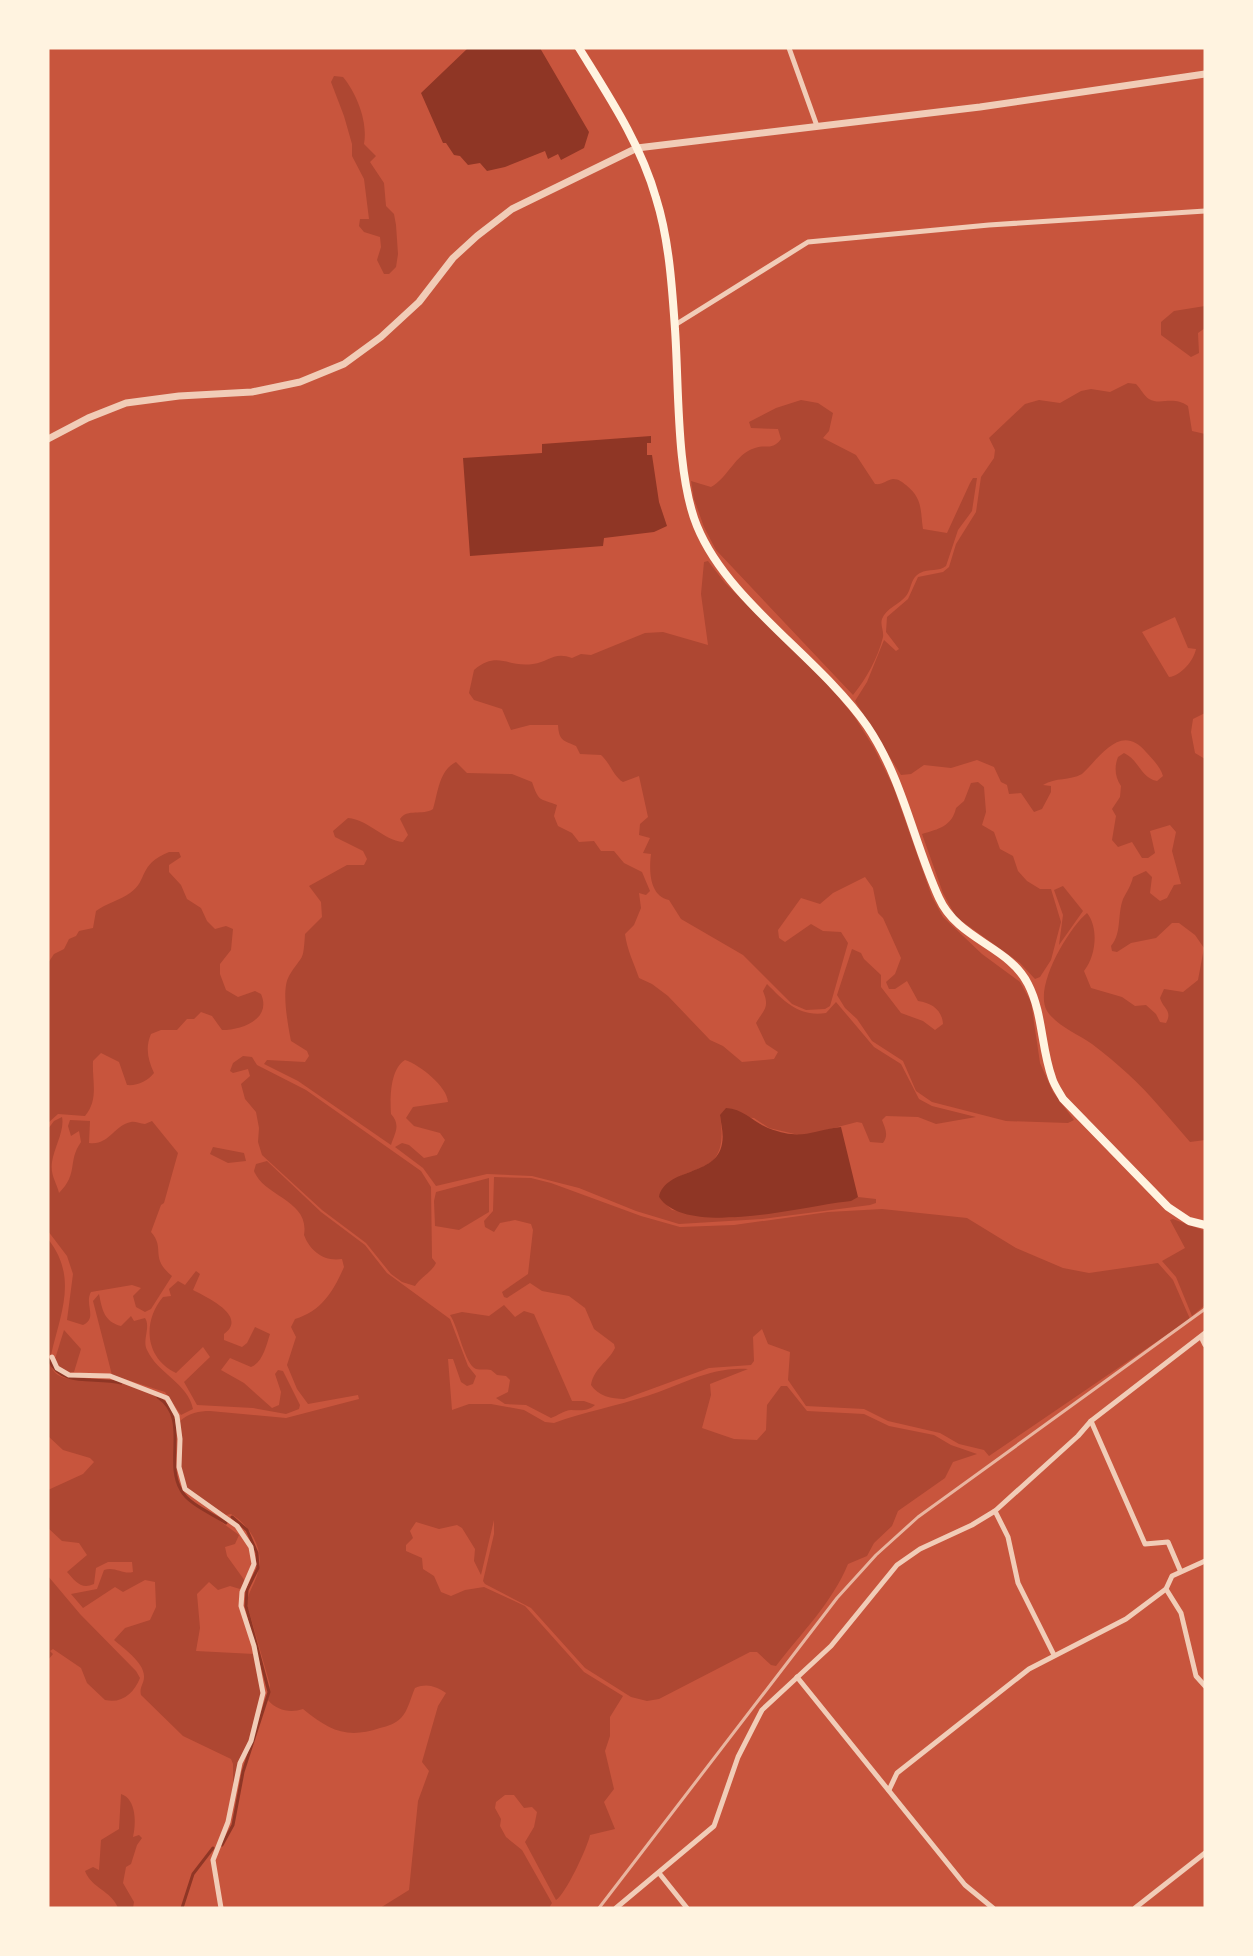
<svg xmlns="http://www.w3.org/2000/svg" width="1253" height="1956" font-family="Ubuntu,sans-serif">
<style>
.green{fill:#ae4732;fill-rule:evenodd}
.water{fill:#8f3625}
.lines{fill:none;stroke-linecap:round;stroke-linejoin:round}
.stream{stroke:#8f3625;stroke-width:3}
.minor{stroke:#f1ccb7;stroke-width:5}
.tertiary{stroke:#f1ccb7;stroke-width:7}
.secondary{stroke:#fff3e0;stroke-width:8}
.rail{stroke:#e9b49f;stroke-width:3}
</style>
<rect width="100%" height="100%" fill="#c8553d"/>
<!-- green -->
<g class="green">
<path d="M334,76l9,1c14,17 25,45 21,67l12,12 -6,6 14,21 2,23 8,8 2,11 2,29 -2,13 -7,7h-5l-7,-14 4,-13 -1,-10 -16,-5 -5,-6 1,-7h9l-5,-40 -12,-23v-12l-8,-28 -13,-34z"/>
<polygon points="1205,306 1205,328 1198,333 1199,353 1191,357 1161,335 1161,322 1174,311"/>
<path d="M1128,383l8,1c5,5 8,12 13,15 12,7 23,-4 39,7l4,25 13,3v279l-12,6 -2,13 4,21 10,6v381l-15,2c-20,-23 -40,-48 -62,-68 -12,-11 -24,-21 -36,-30 -14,-10 -35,-18 -45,-33 -14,-24 22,-83 40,-98 12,15 9,43 -3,58l7,17 31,9 13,9 11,-1 10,9 4,8 6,1c7,-13 -3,-14 -6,-25l4,-9 19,3 15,-12 6,-32 -9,-13 -16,-12h-7l-16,15 -25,5 -14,9 -5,-1 -1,-5c11,-13 6,-30 12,-47 4,-8 8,-13 10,-22l13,-6 6,6 -2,16 10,8 7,-3 7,-13 7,-1 -9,-33 4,-19 -6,-7 -20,6 5,22 -7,5h-6l-10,-16 -14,5 -6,-7 4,-24 -4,-7 8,-12 1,-11c-6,-9 -7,-19 -3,-29l6,-4c15,7 17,25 33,28l6,-5c-3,-10 -10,-16 -17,-24 -25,-29 -44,3 -64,22 -13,7 -26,3 -39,11l8,1v6l-9,17 -8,3 -13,-19 -12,1 -2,-9 -6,-3 -7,-15 -17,-7 -26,8 -27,-3 -13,9 -10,1 -46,-74 12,-19 17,-42 12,11 3,-2 -13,-17 1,-15 21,-18 10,-22 25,-5 6,-5 7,-23 20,-32 5,-35 13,-19 1,-8 -6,-12 36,-34 14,-4 21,3 21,-12 10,-2 19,3zM1175,617l13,31 8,1c-2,11 -15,27 -27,28l-27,-45z"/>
<path d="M801,400l17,3 15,10 -4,18 -6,7 33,17 19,29c8,1 11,-4 18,-5 6,0 9,3 13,6 17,14 14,24 17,44l24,4 23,-50 3,-5h4l-5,33 -14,19 -12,36c-7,6 -17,2 -26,7 -10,5 -8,16 -14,23 -6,8 -20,12 -24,23 -2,6 2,12 1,18 -5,21 -17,42 -30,58l-137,-145 -12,-23 -10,-28 -3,-18 20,6c17,-9 24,-33 44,-39 11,-4 17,3 26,-9l-3,-10 -27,-1 -2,-6 27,-14z"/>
<path d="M708,561l17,22 101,99 28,34 20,32 19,38 39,111 11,20 39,37 38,28 11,20 9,61 13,29 21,28 -6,3 -62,-2 -74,-19 -16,-11 -13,-30 -31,-20 -15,-22 -12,-11 -8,-13 15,-46 9,4 3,6 17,16v12l20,26 22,8 12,9 8,-6c-1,-14 -11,-21 -25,-23l-11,-20 -12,8h-6l-3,-7 9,-8 6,-16 -18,-40 -5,-5 -5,-25 -8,-11 -32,16 -13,11 -19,-6 -23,32 1,8 6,4 26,-18 12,7 18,1 7,11 -18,63 -5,3 -19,1 -14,-6 -49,-49 -62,-36 -12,-19c-20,-4 -20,-30 -18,-46l-8,-1 7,-15 -11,-3 1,-11 8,-7 -9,-41 -16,6c-9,-5 -13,-19 -22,-27l-21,-1 -4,-8c-13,-6 -17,-5 -18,-21h-28l-19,5 -9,-21 -28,-9 -5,-7 5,-23c24,-20 34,-2 59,-6 16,-2 21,-13 39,-6l9,-4 10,1 54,-22 18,-1 45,13 -7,-51 3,-32z"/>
<path d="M456,762l11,11 45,1 20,8c7,20 7,16 25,23l-3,11 4,10 14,7 7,9 15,-1 7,10h13l10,12 18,9 8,19 -4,4 -7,-2 2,15 -7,17 -9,9c2,16 9,29 14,44l13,6 16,12 42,44 13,6 19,16 32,-3 4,-7 -12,-8 -10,-21c8,-14 14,-15 7,-32l4,-7c18,18 32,33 59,29l10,-11 38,45 27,17 18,35 13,7 44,11 -40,7 -18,-7 -32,-1 -4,4c3,8 7,15 1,23l-13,-1 -8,-19 -5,-1 -54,14 -34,-8 -15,-10 -34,-3c11,71 -37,40 -61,82l13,13 57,8 129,-21 18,2v4l-6,2 -108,14 -83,5 -43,-13 -57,-23 -47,-12 -45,-2 -51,12 -13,-18 -28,-21 7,-4 7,2 15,13 13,-3 8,-15 -5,-7 -26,-7 -8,-8 7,-11 35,-5c-1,-16 -28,-37 -43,-42 -15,9 -15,38 -14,54 10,11 4,19 0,31l-93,-64 -34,-17 3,-4 38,2 4,-6 -2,-5 -16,-10c-3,-16 -10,-51 -2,-65 14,-23 14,-12 16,-42l17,-17 -1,-15 -12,-16 38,-21h17l3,-6 -4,-8 -28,-14 -2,-6 15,-13c21,2 35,22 55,24l5,-7 -8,-16c7,-11 23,-3 33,-10 5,-16 6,-39 23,-47z"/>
<path d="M978,782l6,5 2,25 -4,13 12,7 6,17 13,7 5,15 9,10 13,8h11l10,33 -10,38 -11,17 -5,2 -15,-16 -64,-46 -13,-24 -21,-59c17,-5 30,-8 34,-26l8,-7 7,-18z"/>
<path d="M169,852h10l2,5 -12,8v7l12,13 6,14 14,9 6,13 8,8 11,-3 7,3 -2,21 -11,14v10l6,16 12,7 17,-6 6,3c11,25 -19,36 -39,36l-10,-14 -11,-4 -7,7h-7l-10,11h-16l-10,4c-6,14 -3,26 3,39 -6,8 -17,13 -27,12l-8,-23 -18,-9 -8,8c-1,21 6,38 -8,55l-27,-2 -10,9v-160l6,-9 10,-5 5,-10 7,-3 3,-5 14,-3 3,-17c11,-8 24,-11 34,-18 19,-13 7,-28 39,-41z"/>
<polygon points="1063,886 1083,911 1059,945 1063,915 1054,890"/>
<path d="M243,1056l9,1 5,8 49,25 115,81 10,16 1,71 4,5c-3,8 -15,14 -21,23l-13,-4 -11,-8 -25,-31 -44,-33 -60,-55 -4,-13 1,-14 -3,-16 -11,-13 -4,-15 9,-8 -2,-7 -15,4 -3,-2 3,-8z"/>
<path d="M62,1117c3,13 -8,31 -10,45 -2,14 5,21 7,31 20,-20 8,-31 22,-51l-2,-11 -8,5 -3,-10 2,-6 20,1 -1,22c20,3 25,-18 42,-21 4,-1 9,2 14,2l7,-3 26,32 -14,50 -3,2 -10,27c15,17 -2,25 21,44l-21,33 -6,3 -9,-5 -3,-11 8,-8 -9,-3 -41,7c-7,12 7,26 -8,33l-16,-5 6,-46 -6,-18 -19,-25v-102l6,-8z"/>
<polygon points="213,1147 244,1153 246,1161 228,1163 210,1154"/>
<path d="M267,1161l54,51 44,33 22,28 63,46 18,47 8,10 -3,8 -6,2 -6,-4 -8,-23h-5l4,51 17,-6h22l33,6 21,12 9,1c30,-11 62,-17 93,-27 34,-11 65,-30 101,-27l-38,15 1,11 -9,33 32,11 23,1 9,-10 1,-25 14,-19h6l20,25 57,3 25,12 45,9 17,10 26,9 -24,8 -8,16 -47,33 -6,15 -18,17 -7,13 -19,8c-16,39 -46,68 -72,102l-5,-1 -14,-13h-7l-91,47 -12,2 -16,-4 -46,-29 -54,-60 -46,-24 -2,-3 11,-47v-14l-13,55 -7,-14 1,-12 -13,-21 -5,-3 -18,4 -23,-7 -6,9 3,7 -7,7v6l16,7 1,11 11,7 7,16 10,4 14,-6 19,-3 41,19 59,66 39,24 -13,21v19l-5,15 9,38 -10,13 11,27 -25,6c-2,11 -24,59 -34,65l-31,-58 9,-15 3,-15 -5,-5 -8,1 -10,-13h-9l-9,7 -1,6 6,11 -1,7 6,11 16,13 30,53 -3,5h-169l29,-18 9,-89 11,-30 -7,-9 16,-56 8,-13c-11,-7 -19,-10 -31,-5 -4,9 -7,23 -14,30 -6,6 -13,8 -21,10 -33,11 -50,3 -77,-19 -12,4 -26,2 -35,-9l2,-15 -23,-81c1,-13 8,-20 11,-32 7,-22 -8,-47 -27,-58l-5,1c-9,-6 -35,-19 -40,-28 -11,-19 -1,-45 -6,-66 9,-8 19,-10 30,-10l76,7 73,-19 -1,-4 -50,9 -11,-15 -10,-24 9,-28 -5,-10 4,-8c27,-8 39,-29 49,-52l-2,-8c-18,3 -32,-8 -38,-24 6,-35 -40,-38 -50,-64l2,-7z"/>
<path d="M494,1177l37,1 20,5 90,33 39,11 54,-2 94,-13 54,-3 85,9 49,30 47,20 26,5 69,-10 15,17 17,39 -201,137 -5,-6 -25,-6 -19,-11 -52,-12 -24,-12 -58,-3 -18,-26 2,-28 -22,-8 -6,-15 -9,8 1,24 -3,4 -42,3 -85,31c-12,0 -26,-3 -33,-14 3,-17 17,-23 24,-37l-1,-4 -20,-15 -9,-21 -16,-12 -27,-5 -12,-8 -23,15 -3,-1 -2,-5 26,-18 5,-44 -2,-6 -16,-4 -15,3 -6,9 -9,-5 -1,-6 9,-10z"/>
<polygon points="489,1178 489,1212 459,1230 435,1226 434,1201 436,1192"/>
<polygon points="1173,1219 1205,1231 1205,1305 1192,1316 1176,1277 1162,1261 1185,1248 1170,1220"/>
<path d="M48,1239c30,38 13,73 3,116l-3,-1z"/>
<path d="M196,1271l4,3 -7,16c15,8 55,26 31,44v6l18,7 5,-4 8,-16 15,7c-4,12 -7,28 -19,33l-21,-9 -9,12 23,13 28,25 7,-3 2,-13 -6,-18 3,-4 5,1 17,34 -1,4 -13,5 -33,-6 -56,-3 -13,-23 26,-25 -7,-10 -27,26c-31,-15 -34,-51 -13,-76l8,-1 -2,-7 9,-8 7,4z"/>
<path d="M99,1294c3,15 5,28 22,32l10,-10 3,5 11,-3c6,9 -3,22 2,32 11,24 41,33 46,59l-12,6 -16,-23 -53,-17 -19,-74z"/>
<path d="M504,1305l11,12 9,-6 10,3 38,87h12l11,4c-8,7 -15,5 -24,5 -6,0 -14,6 -20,8l-25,-13 -21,-1 -9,-6 12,-6 2,-12 -4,-4 -9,-1 -6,-5c-5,-1 -11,0 -15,-1 -11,-4 -18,-43 -26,-54l12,-3 27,4z"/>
<path d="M64,1330l17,19 -7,23c-10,2 -16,-4 -19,-13z"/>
<path d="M48,1360c3,6 5,12 10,15 9,6 18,3 27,4 24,1 57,5 76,20 29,23 2,69 23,96l55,40 -4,9 -10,3 2,9 18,25 -5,8 -10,-3 -12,4 -9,-8 -12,12 3,34 -4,23 58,3 7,39 -12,46 -16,45v-20l-2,-5 -48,-23 -42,-41c-2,-8 3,-11 3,-18 1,-14 -21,-29 -30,-37l11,-12 25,-8 6,-13 -1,-25 -10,-2 -22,12 -8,-5 -32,21 -12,-14 26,-5 7,-19c11,-4 19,5 29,2l-1,-10h-24l-12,6 -2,16c-13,6 -19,-3 -27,-12l20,-17 -8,-12 -17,-2 -14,-13v-38l35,-16 11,-12 -4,-4 -27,-8 -15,-14z"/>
<path d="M48,1576l32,38 56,57 4,7c-6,15 -18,26 -35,22l-18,-17 -6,-15 -28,-19 -3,2 3,3 -5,6z"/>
<path d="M121,1794c16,5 15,31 12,43l6,-2 3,3 -5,7 -6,19 -5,3 -3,16 11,19 -1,6h-15c-7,-18 -26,-19 -33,-37l8,-4 6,3 2,-30 18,-11z"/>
</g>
<!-- water -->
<g class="water">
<polygon points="468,48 540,48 589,132 584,148 561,160 558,154 548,159 545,151 505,167 487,171 480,163 468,165 460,156 454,155 446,143 443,143 421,93"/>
<polygon points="651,436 651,443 647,443 647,455 652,455 659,502 667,526 654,532 604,538 603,546 470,556 463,458 542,453 542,444"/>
<path d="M726,1108c18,1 27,14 42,20 35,13 40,3 73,-1l17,70 -7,4c-45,4 -164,38 -192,-4 7,-30 57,-20 63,-53 2,-10 -1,-20 -2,-29z"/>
</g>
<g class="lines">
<!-- stream -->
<g class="stream">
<path d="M49,1360c13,28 46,16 72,23"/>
<path d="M158,1397c32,22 6,64 23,93 7,14 32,24 45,33"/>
<polyline points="222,1845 233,1825 243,1772 269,1692 246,1606 247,1590 258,1568 257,1553 247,1530 232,1517"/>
<polyline points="182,1908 193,1874 213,1848"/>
</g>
<!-- minor -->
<g class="minor">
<polyline points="789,48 817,126"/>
<polyline points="675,325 808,242 989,225 1205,211"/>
<polyline points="1201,1337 1205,1345"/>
<polyline points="52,1357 57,1368 69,1375 110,1376 167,1398 177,1416 180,1439 179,1467 185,1489 237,1526 251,1547 254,1564 242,1592 241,1606 254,1646 263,1693 251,1741 240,1763 228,1822 213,1860 221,1908"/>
<polyline points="1091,1421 1145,1544 1168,1542 1180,1570"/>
<polyline points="995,1511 1008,1537 1018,1583 1054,1655"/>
<polyline points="1205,1561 1172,1576 1166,1589 1181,1613 1196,1676 1205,1686"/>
<polyline points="797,1677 965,1885 993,1908"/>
<polyline points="889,1790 897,1773 1029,1669 1126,1619 1166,1589"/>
<polyline points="659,1873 687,1908"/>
<polyline points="616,1908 714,1826 738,1757 762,1710 831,1646 897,1565 920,1549 972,1525 995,1511 1078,1436 1091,1421 1205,1333"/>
<polyline points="1135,1908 1205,1853"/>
</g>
<!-- tertiary -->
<polyline class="tertiary" points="48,439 88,418 126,403 179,396 252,392 300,382 344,364 381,337 419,302 453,258 477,236 512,209 637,148 980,107 1205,74"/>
<!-- secondary -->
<path class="secondary" d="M579,48c29,47 62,96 77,150 13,41 16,88 19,131 4,56 1,146 22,197 31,76 122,131 170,200 36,53 46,115 72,172 19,42 70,48 89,86 15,29 13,64 24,94 2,7 7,14 11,21l105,108 21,14 16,4"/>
<!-- rail -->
<polyline class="rail" points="599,1908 837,1598 876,1555 918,1517 1205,1309"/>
</g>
<!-- border -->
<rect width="1253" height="1956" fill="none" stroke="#fff3e0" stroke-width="99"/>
</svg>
